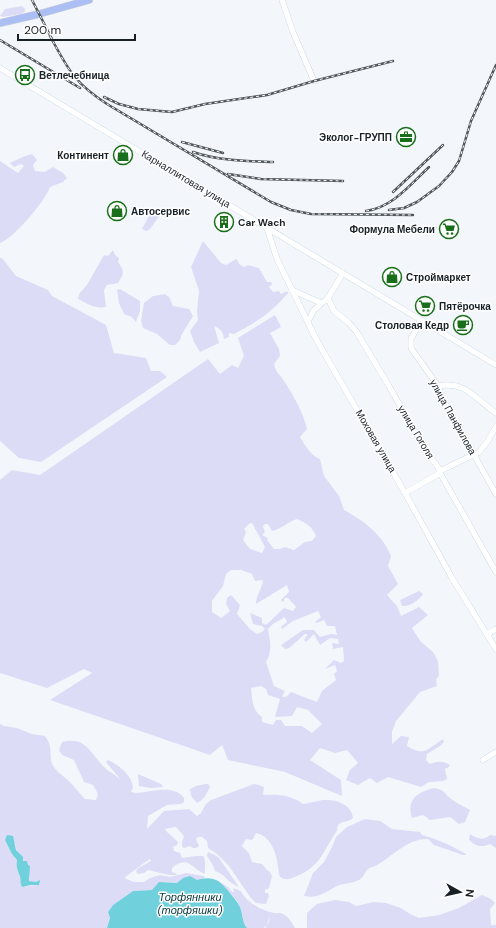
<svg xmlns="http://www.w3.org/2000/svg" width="496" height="928" font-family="'DM Sans',sans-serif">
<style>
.green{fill:#dddcf7;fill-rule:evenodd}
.water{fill:#70d1dc}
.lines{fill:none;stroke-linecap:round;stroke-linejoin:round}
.minor-casing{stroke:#b6cadd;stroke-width:6}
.major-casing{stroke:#d1d2d4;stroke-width:8}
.minor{stroke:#fff;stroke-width:5.5}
.major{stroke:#acbff4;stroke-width:7}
.rail-casing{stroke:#50575d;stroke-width:2.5}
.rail{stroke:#fff;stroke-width:1;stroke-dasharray:3;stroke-linecap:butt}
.labels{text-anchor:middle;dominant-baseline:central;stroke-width:3;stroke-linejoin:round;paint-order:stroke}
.poi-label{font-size:10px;font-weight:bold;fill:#182027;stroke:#fff;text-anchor:start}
.street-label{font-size:10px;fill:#182027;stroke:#fff}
.water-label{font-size:11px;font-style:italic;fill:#09393e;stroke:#fff}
</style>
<rect width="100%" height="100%" fill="#f3f7fb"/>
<!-- green -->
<g class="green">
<polygon points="22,6 25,9 25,11 22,14 2,17 0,16 5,9"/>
<path d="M32,154l5,6 -4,5 2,6 10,1 8,-5 10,6 4,5 -4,4 -13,5c-4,13 -37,52 -50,56v-82l18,12 6,-7 -3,-2 -7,3 -4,-4 15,-7z"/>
<polygon points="152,210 158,211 161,214 150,229 146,231 142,229"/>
<path d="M203,241l18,22 5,2 10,-6 2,2 1,3 5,3 4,-2 11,3 8,14h4l1,2 -3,3 4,5 6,-1 2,3 6,-3 1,2c-17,20 -31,29 -54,41l-5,-1v4l-5,2c-1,-7 -3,-10 -10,-13l5,17 -19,9 -6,-10 -4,-11 8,-11 -1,-9 2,-20 -8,-24z"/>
<path d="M113,250l2,5 4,3 -1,4c7,10 6,11 0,21l-11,2 -3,5 2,17c-11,2 -18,-3 -28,-8l1,-5 8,-9 17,-30 4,1z"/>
<polygon points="0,258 2,258 16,276 48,290 52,296 106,325 114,353 146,358 151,371 160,371 167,377 41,462 19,458 0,441"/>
<polygon points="120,289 140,301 140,311 136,322 132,317 124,314 119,303 117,290"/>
<polygon points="165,294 169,297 173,306 189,309 193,316 182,334 180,340 175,345 170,345 157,334 143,328 141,321 144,303 153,296"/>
<path d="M275,315l6,12 -11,6 9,16 1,7 -6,8c1,6 4,9 8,14 10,15 21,33 25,51l-7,8c5,8 11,19 20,22l4,17 15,20 5,14c20,11 38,24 47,46l-3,10 10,18 -11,11 10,11 4,10 18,-9 9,8 -16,13 9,14 12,10 5,9 1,14 -3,5 1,6 -17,6 -24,29 -4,11v12l9,-8 8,1 -2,9c18,11 20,3 36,-7l1,3 -4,4 -13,8 -1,6 4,4c8,-3 13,-3 20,1l-1,2 -4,2 2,10 -4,2 -14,1 -8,5 -33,-10 -11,6 -7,-5 -12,7 -12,-5 4,-10 8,-7 -11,-13 -12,3 -15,-5 -10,12 31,20 1,16 -57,-24 -57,-12 -6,-15 -12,10 -160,-55 42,-27 -8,-4 -37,19 -47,-15v-193l12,-10 28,5 168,-116 12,15 12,-9 6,3 6,-12 -6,-18zM297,519c9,4 15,7 19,17l-4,5 -7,1 -11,8 -9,-3 -5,2h-6l-7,-9 1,-2 -6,-3 3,-3 -2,-6 2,-2h3l4,7c9,-2 16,-9 25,-12zM252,523l13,24 -3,6 -12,-4 -7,-9 3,-8 -2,-3 5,-5zM231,570h10l11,4 3,7 8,-1c-1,9 -7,15 -7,24l31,-19 2,7 -8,8 2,2 2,-4h3l8,9 -3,4 -9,-3 -18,17 -4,-2v-5l-12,-5 3,11 9,2 3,3 -3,3 -5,2 -7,-5 -13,-15 3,-9 -9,-10 -4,3 -1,6 4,7 -9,7 -9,-6v-11l11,-15 3,-12zM318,611l3,6 -6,5 2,1 7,-3 3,6h8l2,9 -6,-1 -11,3 -6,-7h-11l-22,15 4,4 4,-1 16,-14h3l-4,6 2,2 8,-8 6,11 10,-7 8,1 1,5 -7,-1 1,6 10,-2 1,14 -3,2 -7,-3 -9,9 10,-4 2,6 -3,3 2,6 -14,11 -5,11 -26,-10 -5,5h-4l3,-6 -11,-5 -8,-24c7,-11 4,-21 2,-33l5,-5 12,-7 2,5 -6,5 1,2 11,-8zM261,686l5,3 2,6 12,4 -5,18 17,-1 5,-9 11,3 14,14 -10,9 -10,-7h-17l-4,-6h-5l-3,5 -11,-3v-5c-10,-6 -10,-20 -11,-29z"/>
<path d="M419,591l4,3c-4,6 -13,13 -21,12l-2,-6z"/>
<path d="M0,724l4,2 13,2 15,6 13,2c8,10 4,18 7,28 4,8 12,12 18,18 5,5 9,11 15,17l11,1 2,-6 -5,-9 -9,-3 -10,-22 -12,-5 -3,-5 3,-8c24,-6 28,11 42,25 5,5 12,8 17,13l-15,-18 2,-2c11,5 24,15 25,28l-2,4 5,1c15,-1 38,-9 48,5v4l-3,2 -14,1 -19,11 -1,13 17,-18 25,-2 8,7 4,-3 4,-8 6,-5 43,-16 5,1 5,2 -1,8c16,-1 28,0 40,9 7,-1 13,-3 20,-4 12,-1 29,4 30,18 -4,4 -10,3 -14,6 -2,2 -1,6 -3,8 -15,23 -16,36 -44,46 -5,2 -10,2 -13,-3 -1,-15 -5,-38 -23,-42l-3,6 -2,1 -5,-1 -4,7 7,7 3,9 10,2 5,6 3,2 2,4 -3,12 -4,2v3h3l1,3 -3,8 -10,-1 -6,-6 -21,-31 -12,-12 -9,-6 -1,-7 -5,-4h-4l-2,2 3,7 -3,2h-3l-3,-2 -6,2 -2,-2v-4l2,-6 -8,-9 -11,2 2,3 11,10 -1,3 -4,2 1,4 6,2 2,5 14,-2h7c4,5 1,12 2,18 -14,-5 -16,-20 -33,-6v4l5,2 -1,1h-7l-21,-5 -4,3 -6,1 -2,-2 1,-3 14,-8 -1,-2 -6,4 -20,15 10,4h10l6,-4 10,-3 10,2 16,-4 18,3 1,2 -8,2 -14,-2 -6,5 -17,-1 -8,8 -19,1 -20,14 -5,7 2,6 -3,10h-107zM5,840l10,3c2,18 18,18 14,39l7,1v2l-14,2c-1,-10 -6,-17 -5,-27l-5,-6z"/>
<polygon points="138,774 161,784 163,787 151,788 139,786"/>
<path d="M205,784h3l2,3c-3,6 -6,13 -13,16l-6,-7 -1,-7 6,-3z"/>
<path d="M434,788c12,2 9,5 16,10 6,5 13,8 20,12l-5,12 -6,2 -9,-7 -20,3 -7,-5 -11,3c-6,-19 6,-26 22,-30z"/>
<path d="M365,819l15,2 12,8 28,3 2,3c16,4 30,11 44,19v1h-3l-29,-10 -6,-6c-20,-1 -35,17 -51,26 -3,2 -7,2 -9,4 -3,3 -5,9 -9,11 -8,4 -17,3 -24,7 -10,6 -19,12 -31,9l9,-23 11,-11 8,-15 4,-10 11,-10z"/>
<path d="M470,834c8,5 13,7 20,1l6,1v12l-6,-4c-8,4 -15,2 -21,-4z"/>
<path d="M208,852l7,3 4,3 20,29c-11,-4 -14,-13 -24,-16 -1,-5 -5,-10 -8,-15z"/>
<path d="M218,881l10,6 4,5h2l-1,-4 8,3c5,11 21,20 33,22 3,1 6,-1 9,1 5,2 9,9 12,14h-30l4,-6 1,-7 -3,10 -4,3h-16c-5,-7 -4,-14 -7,-22 -4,-9 -15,-17 -22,-25z"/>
<polygon points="482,895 491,899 495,903 490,909 491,925 496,925 496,928 307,928 307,913 317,904 335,900 349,902 356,906 374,902 386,903 401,908 410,914 419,918 439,915 459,908"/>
</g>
<!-- water -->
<g class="water">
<path d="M7,835l6,1 3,14 7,7v4h4l1,4 2,1 -1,15 7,1 4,-2 -1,5h-8l-9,2c-2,-4 -1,-6 -2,-10 -2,-7 -4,-8 -3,-17l-5,-6 -7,-14z"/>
<path d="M190,876l7,4c6,-2 15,-3 21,1 4,2 21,22 22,26 3,7 2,15 7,21h-140l3,-10 -2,-6 5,-7 20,-14 19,-1 7,-8 18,1 6,-5z"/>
</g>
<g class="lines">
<defs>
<g id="minor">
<polyline points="282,0 293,32 314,81"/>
<polyline points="0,68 496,365"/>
<polyline points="267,228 277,259 316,339 405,493 452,578 496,649"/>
<polyline points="292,290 321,303"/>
<polyline points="328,298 334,311 349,323 356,331 389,386 425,450 438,467 440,473 496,572"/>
<polyline points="421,320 411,339 411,348 438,386 442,398 496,494"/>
<polyline points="308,321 314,310 328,298 343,273"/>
<path d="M438,386c28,-6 38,14 58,27"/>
<polyline points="405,493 440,473 442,470 479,452 487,442 496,427"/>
<polyline points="487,634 496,629"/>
<polyline points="483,760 496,752"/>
</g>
<polyline id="major" points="0,23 39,14 89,0"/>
</defs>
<!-- minor casing -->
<use href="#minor" class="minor-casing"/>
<!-- major casing -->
<use href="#major" class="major-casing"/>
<!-- minor -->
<use href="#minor" class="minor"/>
<!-- major -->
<use href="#major" class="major"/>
<defs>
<g id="rail">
<polyline points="32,0 53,41"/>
<path d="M50,36c18,33 24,47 57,68l164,98 20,8 20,4 102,1"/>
<polyline points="0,40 80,88"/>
<polyline points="104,97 119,104 138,109 172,112 205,104 267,95 314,81 393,61"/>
<polyline points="182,142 223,153"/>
<path d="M193,152c26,9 53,9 80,10"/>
<polyline points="228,174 261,179 343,181"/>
<polyline points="393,192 443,145"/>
<polyline points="389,210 404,208 417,202 439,186 452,172 459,161 471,121 496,65"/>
<path d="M366,211c27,-4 45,-27 63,-44"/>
</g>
</defs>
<!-- rail casing -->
<use href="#rail" class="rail-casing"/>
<!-- rail -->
<use href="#rail" class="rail"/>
</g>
<!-- icons -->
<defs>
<symbol id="bus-ring" viewBox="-11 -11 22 22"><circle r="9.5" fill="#fff" stroke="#196f19" stroke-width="1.5"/><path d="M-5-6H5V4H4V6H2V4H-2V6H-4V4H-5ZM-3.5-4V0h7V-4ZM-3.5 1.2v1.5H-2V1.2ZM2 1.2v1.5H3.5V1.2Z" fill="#196f19"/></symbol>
<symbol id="office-ring" viewBox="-11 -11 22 22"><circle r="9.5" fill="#fff" stroke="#196f19" stroke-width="1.5"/><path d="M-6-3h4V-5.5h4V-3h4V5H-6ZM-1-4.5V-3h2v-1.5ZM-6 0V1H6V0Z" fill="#196f19"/></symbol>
<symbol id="shop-ring" viewBox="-11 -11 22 22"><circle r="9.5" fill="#fff" stroke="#196f19" stroke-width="1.5"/><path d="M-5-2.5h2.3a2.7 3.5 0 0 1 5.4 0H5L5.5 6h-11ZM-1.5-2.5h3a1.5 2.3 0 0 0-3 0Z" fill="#196f19"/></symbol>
<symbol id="building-ring" viewBox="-11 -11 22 22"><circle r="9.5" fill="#fff" stroke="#196f19" stroke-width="1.5"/><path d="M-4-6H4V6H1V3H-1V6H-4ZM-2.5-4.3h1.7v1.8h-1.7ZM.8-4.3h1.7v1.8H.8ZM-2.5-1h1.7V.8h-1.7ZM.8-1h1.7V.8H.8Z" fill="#196f19"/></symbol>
<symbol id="supermarket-ring" viewBox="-11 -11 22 22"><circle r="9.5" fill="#fff" stroke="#196f19" stroke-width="1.5"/><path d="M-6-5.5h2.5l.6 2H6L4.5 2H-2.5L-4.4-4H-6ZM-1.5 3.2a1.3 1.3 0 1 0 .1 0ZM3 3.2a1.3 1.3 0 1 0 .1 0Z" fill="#196f19"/></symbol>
<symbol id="cafe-ring" viewBox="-11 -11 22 22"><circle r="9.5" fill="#fff" stroke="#196f19" stroke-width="1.5"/><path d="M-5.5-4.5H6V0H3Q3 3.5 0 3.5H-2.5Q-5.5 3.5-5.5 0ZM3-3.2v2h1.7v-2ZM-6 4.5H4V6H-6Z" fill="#196f19"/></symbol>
</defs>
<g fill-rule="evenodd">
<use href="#bus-ring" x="14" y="64" width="22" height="22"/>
<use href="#office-ring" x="395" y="126" width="22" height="22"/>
<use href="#shop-ring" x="112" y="144" width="22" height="22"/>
<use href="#shop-ring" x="106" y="200" width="22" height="22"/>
<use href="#building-ring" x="213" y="211" width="22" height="22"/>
<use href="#supermarket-ring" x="438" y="218" width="22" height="22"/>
<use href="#shop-ring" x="381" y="266" width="22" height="22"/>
<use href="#supermarket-ring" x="414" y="295" width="22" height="22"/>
<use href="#cafe-ring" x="452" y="314" width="22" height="22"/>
</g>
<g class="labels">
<!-- poi labels -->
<g class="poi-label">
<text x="39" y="75">Ветлечебница</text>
<text x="392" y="137" text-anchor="end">Эколог-ГРУПП</text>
<text x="109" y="155" text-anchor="end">Континент</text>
<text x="131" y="211">Автосервис</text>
<text x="238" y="222">Car Wach</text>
<text x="435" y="229" text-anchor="end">Формула Мебели</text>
<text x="406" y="277">Строймаркет</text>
<text x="439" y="306">Пятёрочка</text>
<text x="449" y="325" text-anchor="end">Столовая Кедр</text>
</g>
<!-- street labels -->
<g class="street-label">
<text transform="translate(186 179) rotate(31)">Карналлитовая улица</text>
<text transform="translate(453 417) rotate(61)">улица Панфилова</text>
<text transform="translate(416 432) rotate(59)">улица Гоголя</text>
<text transform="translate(376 441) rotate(60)">Моховая улица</text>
</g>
<!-- water labels -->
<g class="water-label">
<text x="190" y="897">Торфянники<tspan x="190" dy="13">(торфяшки)</tspan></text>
</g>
</g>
<!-- north arrow -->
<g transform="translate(460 892) rotate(98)" stroke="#ffffff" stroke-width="3" paint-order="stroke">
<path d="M0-3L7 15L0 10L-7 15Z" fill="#182027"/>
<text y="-6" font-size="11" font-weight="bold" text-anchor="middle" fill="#182027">N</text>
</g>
<!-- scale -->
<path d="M18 34v6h117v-6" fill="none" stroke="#182027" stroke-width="2"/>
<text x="24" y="34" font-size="12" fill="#182027" stroke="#ffffff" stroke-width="3" paint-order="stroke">200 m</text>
</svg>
